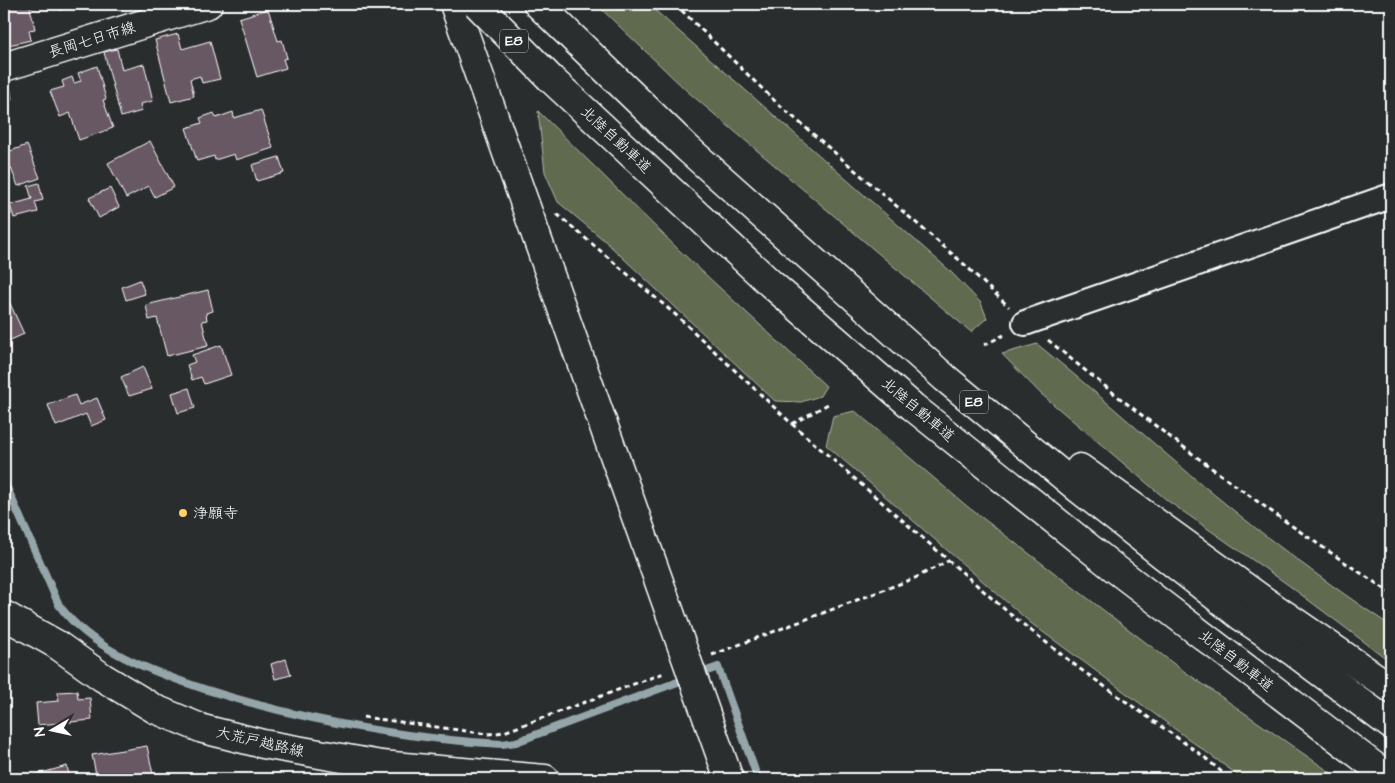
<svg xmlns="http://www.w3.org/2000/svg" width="1395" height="783" font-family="'Architects Daughter','Klee One',sans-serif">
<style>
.green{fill:#616a50;stroke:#b0b4a8}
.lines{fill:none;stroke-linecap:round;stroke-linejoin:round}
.stream{stroke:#95a6aa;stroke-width:8}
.building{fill:#675864;stroke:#fff}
.street-casing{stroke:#fff;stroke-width:28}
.secondary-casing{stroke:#fff;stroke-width:31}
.highway-casing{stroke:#fff;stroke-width:31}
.path{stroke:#fff;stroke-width:3;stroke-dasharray:5 4;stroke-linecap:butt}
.street{stroke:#2a2d2e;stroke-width:24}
.secondary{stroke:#2a2d2e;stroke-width:28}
.highway{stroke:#2a2d2e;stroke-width:28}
.highway-bridge-casing{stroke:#fff;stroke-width:31;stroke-linecap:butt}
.highway-bridge{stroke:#2a2d2e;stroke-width:28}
.poi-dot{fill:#ffd166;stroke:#2a2d2e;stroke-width:2}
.labels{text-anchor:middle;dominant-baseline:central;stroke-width:5;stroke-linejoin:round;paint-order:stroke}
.shield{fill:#2a2d2e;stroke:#bfc0c0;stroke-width:1}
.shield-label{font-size:14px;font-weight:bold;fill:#fff}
.street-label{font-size:15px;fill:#fff;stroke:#2a2d2e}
.poi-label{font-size:15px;fill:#fff;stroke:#2a2d2e;text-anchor:start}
</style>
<rect width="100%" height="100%" fill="#2a2d2e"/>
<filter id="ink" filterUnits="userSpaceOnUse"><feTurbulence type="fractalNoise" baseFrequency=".02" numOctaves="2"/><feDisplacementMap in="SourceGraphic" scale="10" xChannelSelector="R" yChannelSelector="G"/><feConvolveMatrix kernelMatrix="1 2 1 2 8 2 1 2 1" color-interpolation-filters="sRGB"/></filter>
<g filter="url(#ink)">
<!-- green -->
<g class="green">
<polygon points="596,4 648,4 949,270 981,303 987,318 971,332 687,91"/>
<polygon points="538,111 680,251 826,386 820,396 801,402 775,401 605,241 558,202 545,172"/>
<path d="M1037,344c60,48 116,100 174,148 58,48 118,93 180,134v36l-104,-78 -119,-83 -128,-108 -38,-39z"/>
<polygon points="855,411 968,507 1178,667 1340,779 1243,779 1032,624 826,445 833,416"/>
</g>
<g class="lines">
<!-- stream -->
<path class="stream" d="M4,481l55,124c32,45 94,67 145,84 98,31 196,49 298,55l14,-2 202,-75 40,112"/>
</g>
<!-- building -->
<g class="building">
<polygon points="4,4 34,4 34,7 30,8 35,29 29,30 31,40 4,46"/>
<polygon points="59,4 85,4 85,5 60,10"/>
<polygon points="268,9 278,41 282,40 287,58 283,59 286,68 257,77 239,18"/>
<polygon points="178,34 182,49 210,41 220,79 202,83 200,76 190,79 194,96 171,102 155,40"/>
<polygon points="117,49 122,70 144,64 153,101 140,104 142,111 121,117 104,52"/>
<polygon points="97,66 106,99 103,100 113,128 79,140 70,113 60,117 50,91 64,87 62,81 72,77 74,83 81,81 78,73"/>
<polygon points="10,85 12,100 4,100 4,86"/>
<polygon points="261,110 273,148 236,160 234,154 215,160 214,156 197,161 186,128 202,123 200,118 214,113 216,118 233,112 234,118"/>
<polygon points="150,141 174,187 155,197 149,186 126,198 108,163"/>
<polygon points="27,145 40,178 18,186 5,153"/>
<polygon points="279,157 284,173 257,181 252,165"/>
<polygon points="39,183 43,200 35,202 38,212 14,218 10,205 32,199 28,186"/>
<polygon points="110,188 119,207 99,218 89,198"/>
<polygon points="4,196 11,214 4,217"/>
<polygon points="140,280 145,294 126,300 122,287"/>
<polygon points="208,290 213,311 206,313 207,320 202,321 208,346 167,356 157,318 149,320 146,305"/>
<polygon points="7,297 24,334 4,343 4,298"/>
<polygon points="221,345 231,375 204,384 201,377 192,380 187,365 195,362 192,355"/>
<polygon points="4,361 11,385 4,387"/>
<polygon points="143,367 152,389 129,396 121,377"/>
<polygon points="189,388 195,408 178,413 172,393"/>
<polygon points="75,395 79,405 97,398 106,420 91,426 86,414 56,426 48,405"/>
<polygon points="286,659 291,675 275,679 271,664"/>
<polygon points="77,691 78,699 90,698 92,720 38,725 36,703 59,701 58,692"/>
<polygon points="147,746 154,779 97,779 92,755"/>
<polygon points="67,766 70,779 36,779 34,775"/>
</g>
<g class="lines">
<defs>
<polyline id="street" points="1025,323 1391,196"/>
<g id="secondary">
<polyline points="454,4 729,779"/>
<polyline points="4,67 208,4"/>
<polyline points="4,615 56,644 102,677 155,709 203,729 263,744 381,765 545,779"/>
</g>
<g id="highway">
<polyline points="538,4 687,148 945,378 1079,489 1242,617 1295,653 1391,725"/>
<polyline points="551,79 770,283 913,407 1113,567 1391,779"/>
<polyline points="1080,468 1263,600 1391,688"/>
</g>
</defs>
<!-- street casing -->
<use href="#street" class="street-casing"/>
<!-- secondary casing -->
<use href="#secondary" class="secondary-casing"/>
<!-- highway casing -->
<use href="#highway" class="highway-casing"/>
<!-- path -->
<g class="path">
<polyline points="675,4 777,103 965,265 1009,307"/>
<polyline points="557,214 677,316 792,424 1010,614 1080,669 1203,756 1230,779"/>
<path d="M1048,340c110,91 224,175 343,253"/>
<polyline points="984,345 1004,335"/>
<polyline points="792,424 828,404"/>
<polyline points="712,655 915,578 948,561"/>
<polyline points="363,717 488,734 504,732 664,673"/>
</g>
<!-- street -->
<use href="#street" class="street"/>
<!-- secondary -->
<use href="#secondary" class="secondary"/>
<!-- highway -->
<use href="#highway" class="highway"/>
<defs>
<polyline id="highway-bridge" points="477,4 551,79"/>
</defs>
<!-- highway-bridge casing -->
<use href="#highway-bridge" class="highway-bridge-casing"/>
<!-- highway-bridge -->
<use href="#highway-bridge" class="highway-bridge"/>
</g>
</g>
<!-- markers -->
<circle class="poi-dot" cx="183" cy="513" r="5"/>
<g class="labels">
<!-- shield labels -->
<g class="shield">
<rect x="500" y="29.5" width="28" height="23" rx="4"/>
<rect x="960" y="390.5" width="28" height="23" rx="4"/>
</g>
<g class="shield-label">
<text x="514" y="41">E8</text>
<text x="974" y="402">E8</text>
</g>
<!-- street labels -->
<g class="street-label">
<text transform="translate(92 40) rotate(-17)">長岡七日市線</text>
<text transform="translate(616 140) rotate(43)">北陸自動車道</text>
<text transform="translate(918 410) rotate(40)">北陸自動車道</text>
<text transform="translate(1236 661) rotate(38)">北陸自動車道</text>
<text transform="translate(260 742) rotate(13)">大荒戸越路線</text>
</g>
<!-- poi labels -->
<g class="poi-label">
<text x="193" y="513">浄願寺</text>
</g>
</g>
<!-- margin -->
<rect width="1395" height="783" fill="none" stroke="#2a2d2e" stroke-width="20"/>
<rect x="10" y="10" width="1375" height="763" fill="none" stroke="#fff" stroke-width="2" filter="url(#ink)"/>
<!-- north arrow -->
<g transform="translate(52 730) rotate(261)" stroke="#2a2d2e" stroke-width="4" paint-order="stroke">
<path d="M0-4L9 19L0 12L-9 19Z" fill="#ffffff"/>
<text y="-8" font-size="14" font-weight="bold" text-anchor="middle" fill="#ffffff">N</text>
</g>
</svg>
